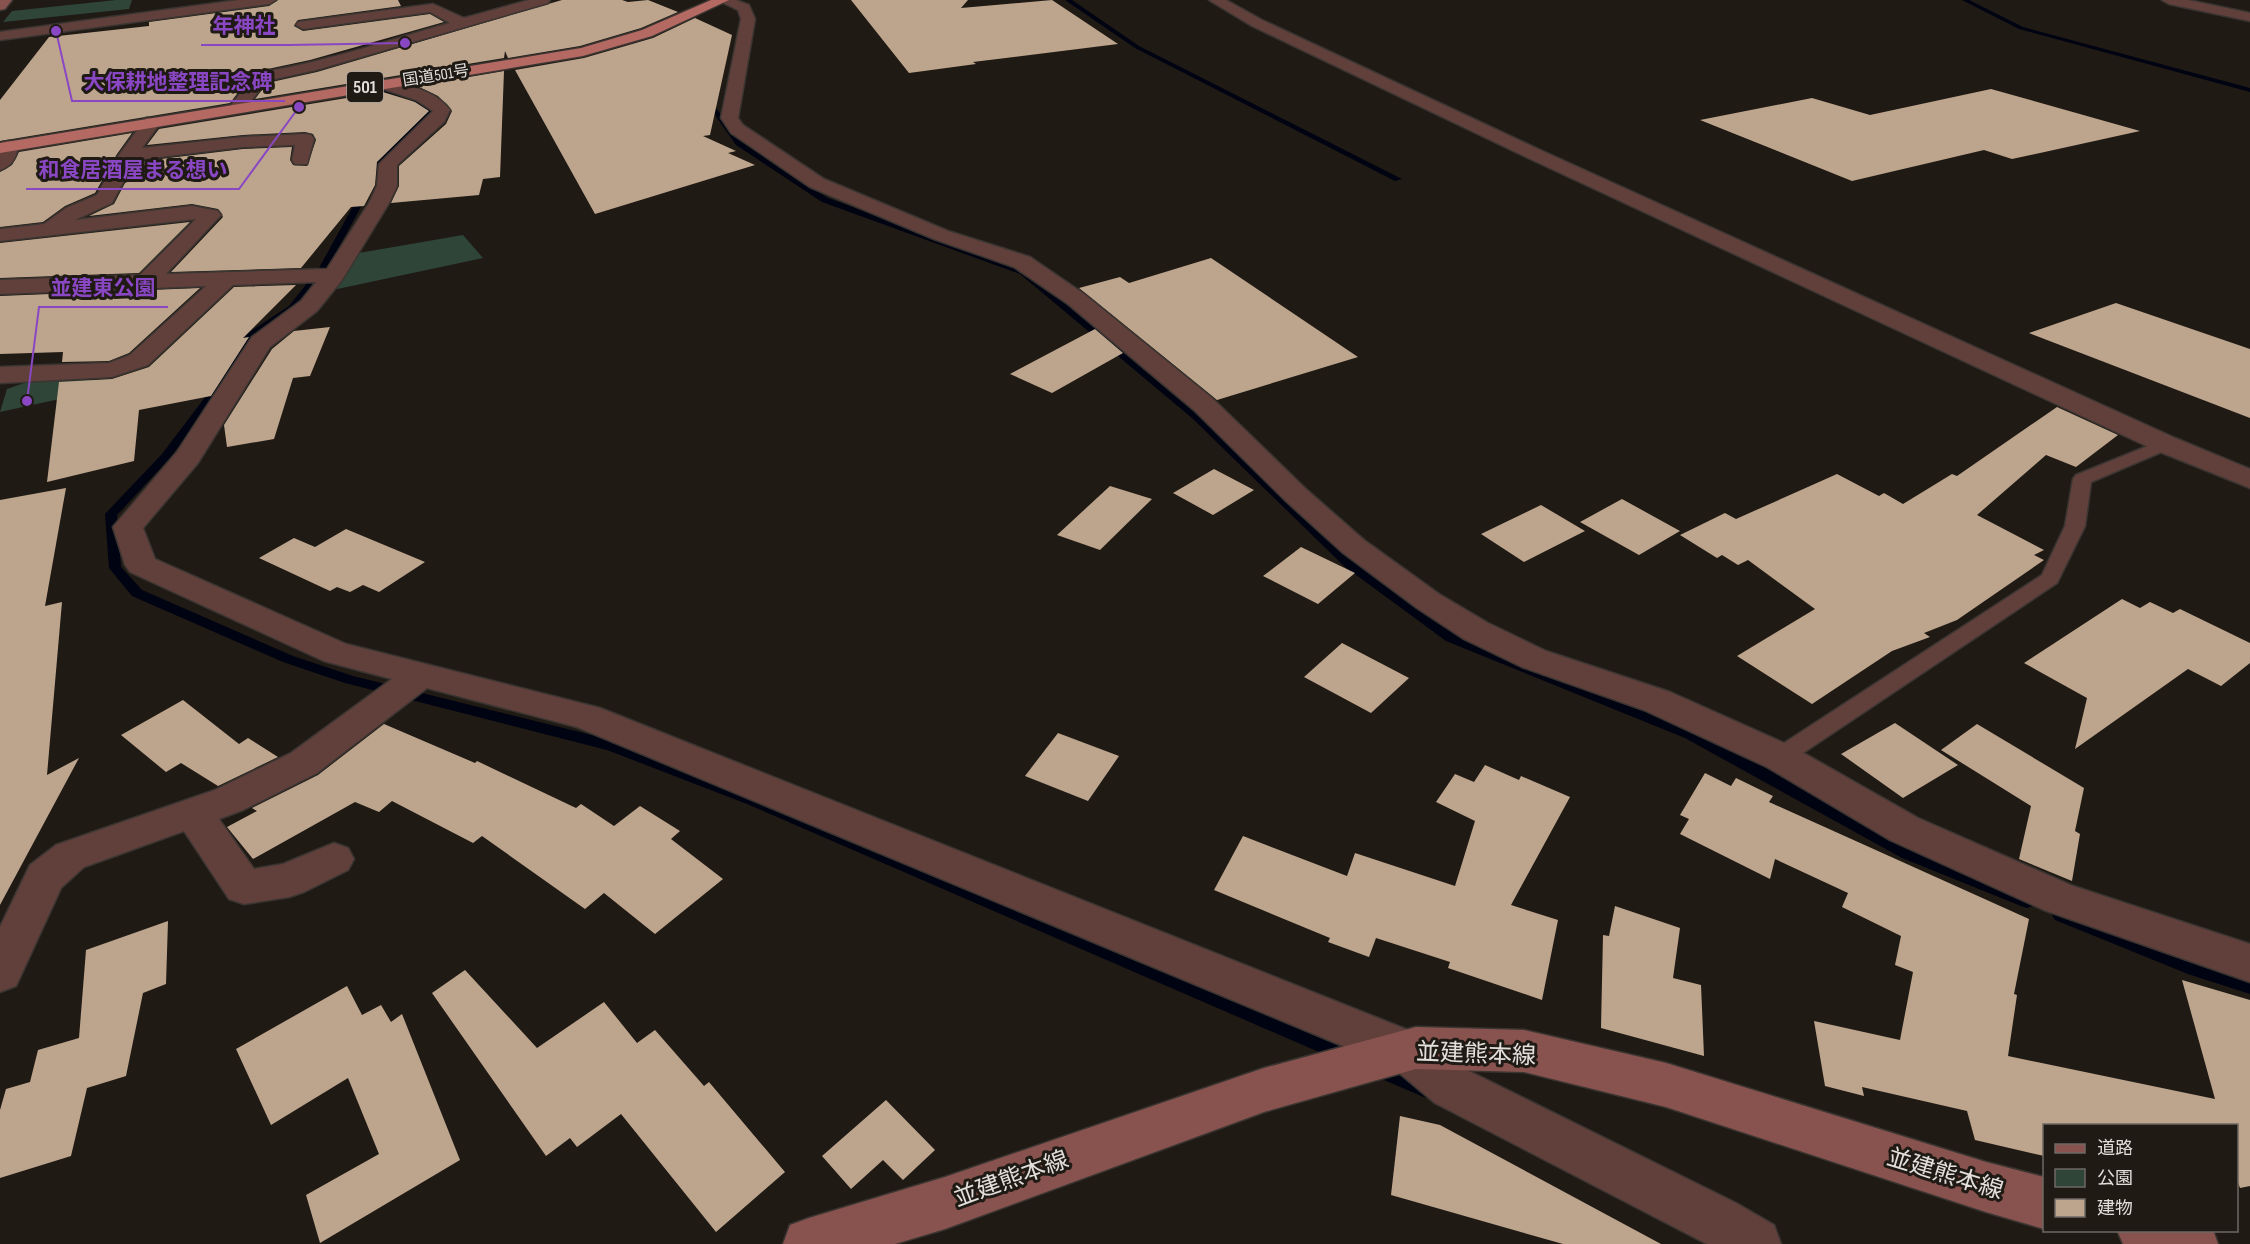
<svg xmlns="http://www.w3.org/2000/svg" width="2250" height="1244" font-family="'Sofia Sans Condensed','Noto Sans JP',sans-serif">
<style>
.green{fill:#2e4537}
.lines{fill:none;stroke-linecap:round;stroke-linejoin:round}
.stream{fill:#000312;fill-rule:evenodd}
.building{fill:#bda58d}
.service-casing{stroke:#3b3531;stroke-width:3}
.minor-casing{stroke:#3b3531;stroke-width:3}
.secondary-casing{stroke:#3b3531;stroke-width:3}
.trunk-casing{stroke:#3b3531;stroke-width:3}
.service{fill:#61403c;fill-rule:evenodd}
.minor{fill:#61403c;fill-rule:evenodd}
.secondary{fill:#88534e;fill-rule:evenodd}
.trunk{fill:#b46962;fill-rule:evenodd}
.labels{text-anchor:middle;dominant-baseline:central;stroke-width:6;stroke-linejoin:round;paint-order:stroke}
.far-street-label{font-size:16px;fill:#e2deda;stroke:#201a15}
.shield{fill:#201a15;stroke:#a8a39f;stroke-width:1.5}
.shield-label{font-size:18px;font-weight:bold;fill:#e2deda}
.near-street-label{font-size:24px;fill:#e2deda;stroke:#201a15}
.leader{fill:none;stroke:#8a47c3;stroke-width:2}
.callout-dot{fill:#8a47c3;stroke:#201a15;stroke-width:2}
.callout-label{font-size:21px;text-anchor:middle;font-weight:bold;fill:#8a47c3;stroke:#201a15;stroke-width:6;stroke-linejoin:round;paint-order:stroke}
</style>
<rect width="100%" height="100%" fill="#201a15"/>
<!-- green -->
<g class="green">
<polygon points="116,0 132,0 129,9 3,22 12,11"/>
<polygon points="463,235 483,258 328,291 353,254"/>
<polygon points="103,380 101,390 0,412 7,389 30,381"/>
</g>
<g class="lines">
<!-- stream -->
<g class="stream">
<polygon points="1065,0 1072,0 1139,46 1402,179 1395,181 1135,48"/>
<polygon points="1962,0 1969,0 2023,27 2250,88 2250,92 2019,29"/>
<polygon points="471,23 476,24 400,50 395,49"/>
<polygon points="377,87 414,97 432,110 416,133 377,166 376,171 372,173 368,171 370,163 410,129 425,110 410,99 375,90"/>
<polygon points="704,93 742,141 828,198 1026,270 1200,414 1354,560 1456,635 1695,730 1914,848 2033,896 2036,901 2033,906 2027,908 2021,906 1902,858 1685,738 1446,641 1344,566 1192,418 1020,274 822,202 736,145 701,95"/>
<polygon points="362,190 369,192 326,271 295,310 254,337 232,367 221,391 170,458 117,515 121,567 142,590 293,656 353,676 616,741 759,796 1356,1050 1359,1056 1356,1062 1349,1065 1342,1062 747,804 607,750 345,683 283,662 132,596 109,568 105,514 162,454 212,388 222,367 248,333 289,306 319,268"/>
<polygon points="2061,908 2197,962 2250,978 2250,994 2188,974 2055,920 2052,915 2055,910"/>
<polygon points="1377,1059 1433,1083 1436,1089 1433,1095 1426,1098 1370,1074 1367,1068 1370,1062"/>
</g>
</g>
<!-- building -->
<g class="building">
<polygon points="278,0 398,0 401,6 298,20 294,26 303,31 430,14 444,22 310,60 263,70 215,74 204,79 204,83 213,88 243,86 230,103 0,141 0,100 49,37 149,26 149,22 269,6"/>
<polygon points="562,0 622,0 628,2 648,0 678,12 641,28 580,46 508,58 505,51 504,58 255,99 267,83 317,72"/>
<polygon points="851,0 968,0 961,8 1052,0 1118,44 973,62 976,64 909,73"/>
<polygon points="695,18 732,35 710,135 703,136 736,151 728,153 755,165 595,214 515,70 584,58 653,38"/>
<polygon points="504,71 500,177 483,179 479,195 391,203 399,186 399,166 446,124 452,111 438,96 417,86"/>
<polygon points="1991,89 2140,131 2012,159 1984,150 1852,181 1700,120 1812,98 1870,115"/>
<polygon points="383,92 415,102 429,111 377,162 375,185 364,206 351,207 301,268 171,272 223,217 218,209 192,204 89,216 114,204 136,162 243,149 292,147 290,160 293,165 307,166 316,140 313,134 305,132 243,135 147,145 159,129"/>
<polygon points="132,133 117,154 95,193 65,206 43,222 0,227 0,172 12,165 19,152"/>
<polygon points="190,222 139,273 0,278 0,243"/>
<polygon points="1211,258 1358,357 1217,400 1079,288 1120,277 1129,283"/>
<polygon points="296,285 243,338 249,337 211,396 139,410 134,461 47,482 59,382 112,379 149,367 234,287"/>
<polygon points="200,288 129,353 109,361 62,362 63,352 0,354 0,296"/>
<polygon points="2116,303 2250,349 2250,418 2029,333"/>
<polygon points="330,327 310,376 293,378 274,439 227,447 224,425 272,349 294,331"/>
<polygon points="1095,329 1123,353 1052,393 1010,374"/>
<polygon points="2057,407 2118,435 2076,467 2046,455 1977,515 2044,550 2034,555 2044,560 1957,620 1924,633 1930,637 1892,651 1812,704 1737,656 1815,609 1748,560 1738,565 1722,555 1717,558 1680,535 1725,513 1736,519 1837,474 1879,496 1884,493 1903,504 1952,474 1957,476"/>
<polygon points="1214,469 1254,490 1213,515 1173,493"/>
<polygon points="1110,486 1152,499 1100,550 1057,535"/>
<polygon points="66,488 45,606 62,602 47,775 79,758 0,905 0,500"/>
<polygon points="1622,499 1680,531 1639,555 1580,522"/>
<polygon points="1541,505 1585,531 1524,562 1481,534"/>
<polygon points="346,529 425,562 379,592 363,585 350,592 337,587 330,591 259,558 294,538 315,547"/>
<polygon points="1301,547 1355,573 1318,604 1263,576"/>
<polygon points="2122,599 2140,608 2150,602 2173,613 2180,609 2250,643 2250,663 2221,686 2188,669 2075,749 2087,698 2024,663"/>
<polygon points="1342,643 1409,678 1371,713 1304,677"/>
<polygon points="183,700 239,744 248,738 278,757 218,786 181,763 166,772 121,735"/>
<polygon points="1895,723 1958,765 1903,798 1841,754"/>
<polygon points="384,724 475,763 477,761 576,808 581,804 614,826 640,806 680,831 671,839 723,879 655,934 604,893 585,909 482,836 473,843 392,801 379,812 355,802 253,859 227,827 257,811 252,808 318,775"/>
<polygon points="1977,724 2084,788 2075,831 2080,834 2072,881 2019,859 2031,806 1941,750"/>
<polygon points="1058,733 1119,756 1088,801 1025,776"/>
<polygon points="1485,765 1519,780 1521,776 1570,797 1511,905 1558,920 1542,1000 1448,968 1450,962 1376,938 1369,957 1328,942 1330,938 1214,890 1243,836 1347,876 1355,853 1455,886 1475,821 1436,802 1455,774 1474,782"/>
<polygon points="1705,773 1731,786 1736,778 1773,796 1769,802 2029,919 2014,994 2017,995 2008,1056 2215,1099 2182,980 2250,1000 2250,1186 2240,1188 2236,1177 2236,1125 2044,1125 2044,1156 1975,1140 1967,1111 1862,1087 1864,1096 1825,1086 1814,1021 1900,1040 1913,972 1895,965 1901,936 1842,907 1848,893 1775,859 1770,879 1680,834 1689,819 1680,815"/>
<polygon points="1615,906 1680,928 1673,978 1701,985 1704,1056 1601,1028 1603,935 1609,936"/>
<polygon points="168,921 166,984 143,993 126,1076 87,1088 71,1156 0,1178 0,1110 6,1089 30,1082 38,1050 79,1038 86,950"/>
<polygon points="465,970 537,1048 604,1002 637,1043 655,1030 704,1086 709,1082 785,1172 716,1232 621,1114 577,1147 570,1138 546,1156 432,993"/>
<polygon points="347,986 362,1015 381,1005 391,1022 402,1014 460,1160 320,1243 306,1195 379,1154 348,1078 271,1125 236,1049"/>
<polygon points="886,1100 935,1150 903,1180 883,1160 851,1189 822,1156"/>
<polygon points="1400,1116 1440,1125 1661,1244 1563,1244 1391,1195"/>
</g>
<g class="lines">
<defs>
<polygon id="service" points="2165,439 2171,440 2174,444 2171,448 2091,482 2085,526 2057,583 1788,763 1780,766 1772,763 1768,757 1772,751 2042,575 2065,526 2073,479 2076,475"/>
<g id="minor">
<polygon points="239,0 276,0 269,4 0,40 0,32"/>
<path d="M529,0h21l-2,3 -232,67 -50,11 -23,31h-12l-2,-4 19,-25 -35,3 -8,-5c7,-9 45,-7 58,-9 63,-10 125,-32 187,-49l-20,-11 -127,17 -7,-4 2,-3 135,-18 31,14z"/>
<polygon points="717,0 736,0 749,5 755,19 738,118 743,125 824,179 948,231 1030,257 1084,294 1212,398 1307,490 1364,540 1439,594 1488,623 1546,651 1670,692 1793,747 1918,818 2073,886 2250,944 2250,982 2044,910 1890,840 1767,767 1644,710 1522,667 1464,639 1417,608 1342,552 1287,502 1194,410 1068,304 1014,267 934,239 810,187 731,133 721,118 741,19 738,10"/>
<polygon points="1209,0 1226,0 1262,20 1538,149 2175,438 2250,469 2250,488 2155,450 1526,157 1252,26"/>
<polygon points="2162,0 2188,0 2250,13 2250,21 2169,4"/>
<path d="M383,79c23,6 53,11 67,31l-6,12 -47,43v21l-8,17 -47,77 -25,31 -47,36 -72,116 -55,65 12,31 191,85 254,64 823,328 46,35 267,132 38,22 7,19h-74l-272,-141 -44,-37 -814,-339 -150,-39 -110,85 -74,37 -24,9 35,50 29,-5 51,-21 14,5 6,11 -6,11 -44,22 -15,5 -45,7 -15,-5 -45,-68 -100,36 -23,21 -45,98 -16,6v-65l30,-62 26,-20 159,-55 76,-37 101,-74 -68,-18 -194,-89 -5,-7 -12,-38 64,-75 75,-115 49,-36 15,-19 -83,3 -85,80 -36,12 -112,6v-16l109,-4 21,-8 76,-69 -206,8v-14l140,-5 56,-56 -196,22v-12l44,-5 22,-16 31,-13 22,-40 27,-37h12l3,4 -19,26 101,-11 62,-3 6,1 3,4 -7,25h-12l-3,-4 3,-15 -52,2 -108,13 -23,43 -37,17 117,-14 26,5 3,4 -55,59 161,-5 42,-66 8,-17 2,-22 54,-53 -17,-11 -39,-13 -2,-3z"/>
<path d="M9,141l6,1 3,4c-1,11 -7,21 -18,24v-24l3,-4z"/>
</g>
<g id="secondary">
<polygon points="0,0 12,0 5,9 0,10"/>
<polygon points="1416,1027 1524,1030 1666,1063 1986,1162 2044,1177 2044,1229 1986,1212 1666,1107 1524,1072 1416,1069 1264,1112 945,1229 895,1244 783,1244 790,1225 809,1218 945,1177 1264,1068"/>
<polygon points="2117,1230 2213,1230 2218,1244 2123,1244"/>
</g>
<polygon id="trunk" points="711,0 729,0 652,36 583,56 0,153 0,143 581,48 642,30"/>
</defs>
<!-- service casing -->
<use href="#service" class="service-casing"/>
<!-- minor casing -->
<use href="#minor" class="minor-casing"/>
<!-- secondary casing -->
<use href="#secondary" class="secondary-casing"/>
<!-- trunk casing -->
<use href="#trunk" class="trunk-casing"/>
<!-- service -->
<use href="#service" class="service"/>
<!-- minor -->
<use href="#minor" class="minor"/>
<!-- secondary -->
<use href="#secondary" class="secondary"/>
<!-- trunk -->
<use href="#trunk" class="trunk"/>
</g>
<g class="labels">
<!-- far-street labels -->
<g class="far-street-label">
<text transform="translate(436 76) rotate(-9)">国道501号</text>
</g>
<!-- shield labels -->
<rect class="shield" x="347" y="72" width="36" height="30" rx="4.5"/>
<g class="shield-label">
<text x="365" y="87">501</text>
</g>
<!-- near-street labels -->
<g class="near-street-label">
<text transform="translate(1476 1054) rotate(2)">並建熊本線</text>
<text transform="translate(1945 1174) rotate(17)">並建熊本線</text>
<text transform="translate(1011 1179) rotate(-20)">並建熊本線</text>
</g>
</g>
<!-- callouts -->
<path class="leader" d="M405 43L288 45H201M56 31L72 101H285M299 107L239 189H26M27 401L39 307H168"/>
<g class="callout-dot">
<circle cx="405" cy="43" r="6"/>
<circle cx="56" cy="31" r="6"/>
<circle cx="299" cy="107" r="6"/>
<circle cx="27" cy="401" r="6"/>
</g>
<g class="callout-label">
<text x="244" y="33">年神社</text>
<text x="178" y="89">大保耕地整理記念碑</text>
<text x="133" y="177">和食居酒屋まる想い</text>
<text x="103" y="295">並建東公園</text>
</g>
<!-- legend -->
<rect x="2043" y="1124" width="195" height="108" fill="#201a15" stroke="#6e6864" stroke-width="1.5"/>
<rect x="2055" y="1144" width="30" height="9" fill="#88534e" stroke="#6e6864" stroke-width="1.5"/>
<text x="2097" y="1154" font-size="18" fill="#e2deda">道路</text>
<rect x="2055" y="1169" width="30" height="18" fill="#2e4537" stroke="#6e6864" stroke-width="1.5"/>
<text x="2097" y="1184" font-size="18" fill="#e2deda">公園</text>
<rect x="2055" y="1199" width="30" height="18" fill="#bda58d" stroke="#6e6864" stroke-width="1.5"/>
<text x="2097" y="1214" font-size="18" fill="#e2deda">建物</text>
</svg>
